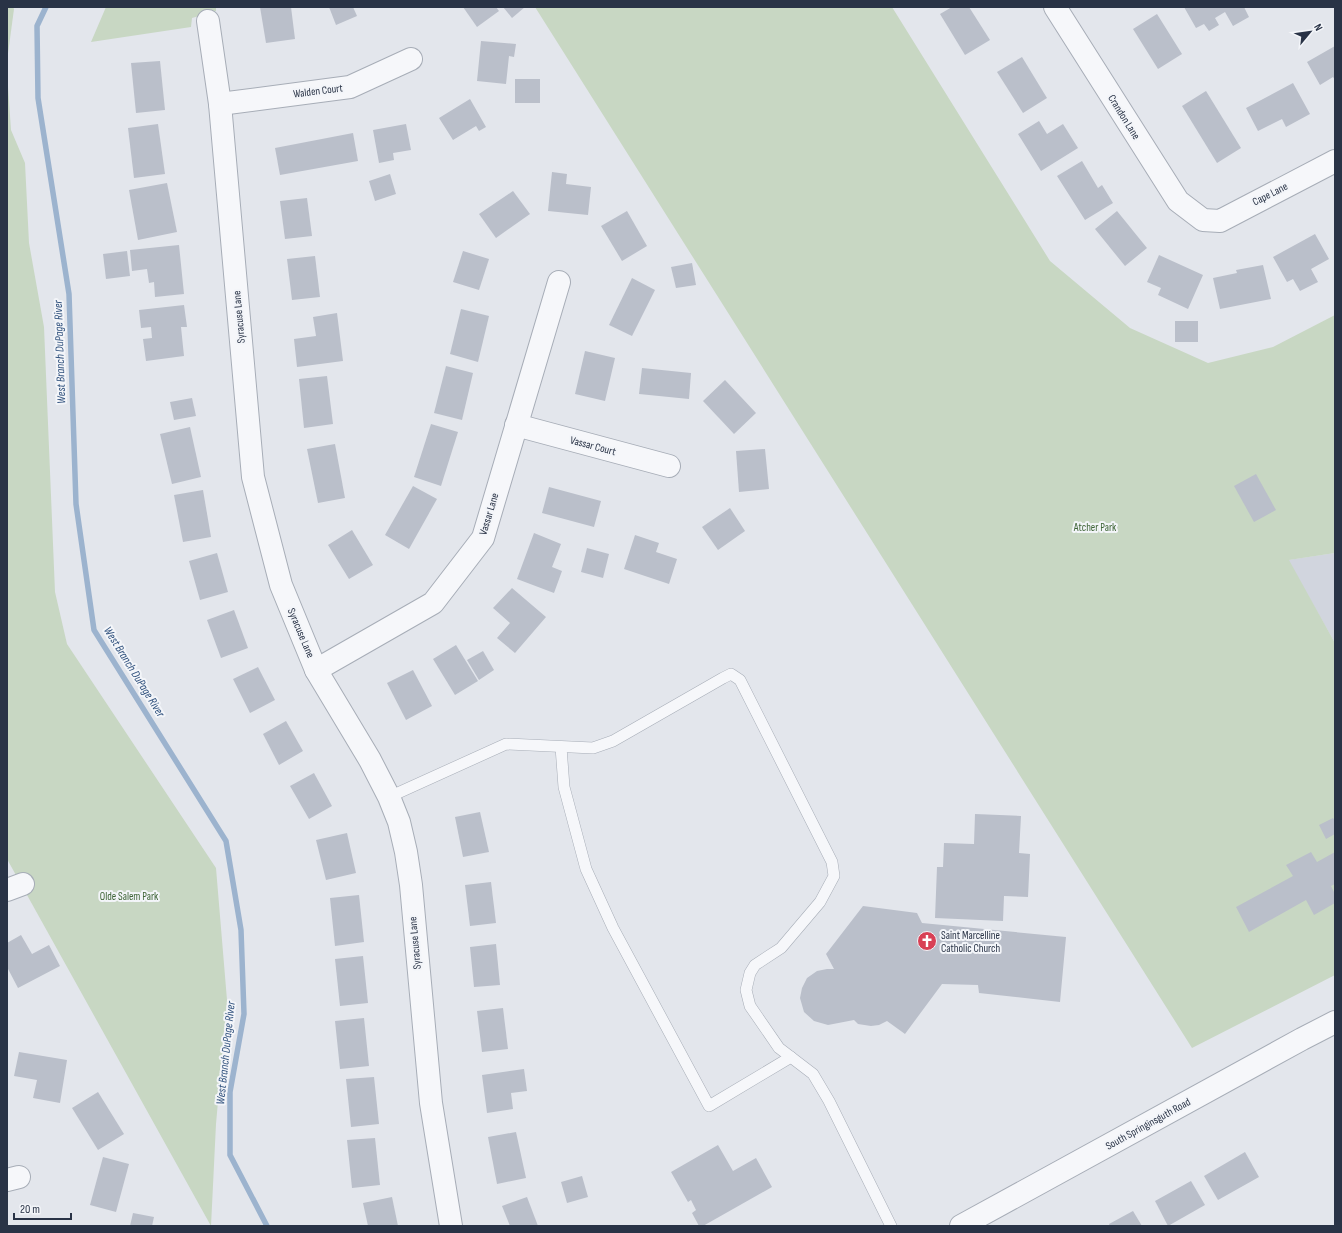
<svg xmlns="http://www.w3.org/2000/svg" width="1342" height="1233" font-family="'Sofia Sans Condensed',sans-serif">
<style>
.built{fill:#d1d5de}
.green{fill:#c8d7c3}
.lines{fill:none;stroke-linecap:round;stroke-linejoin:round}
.stream{stroke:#9cb3ce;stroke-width:5.5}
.building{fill:#babfca}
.service-casing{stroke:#a7adb7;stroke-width:12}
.minor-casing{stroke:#a7adb7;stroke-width:24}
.tertiary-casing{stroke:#a7adb7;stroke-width:24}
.service{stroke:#f6f7fa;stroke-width:11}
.minor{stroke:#f6f7fa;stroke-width:22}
.tertiary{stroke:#f6f7fa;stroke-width:22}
.labels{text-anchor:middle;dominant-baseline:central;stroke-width:4;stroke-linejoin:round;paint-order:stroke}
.street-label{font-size:11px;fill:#293346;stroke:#f3f5f9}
.park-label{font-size:11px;fill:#3d6335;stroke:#f3f5f9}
.poi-label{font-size:11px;fill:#293346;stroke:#f3f5f9;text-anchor:start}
.water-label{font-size:12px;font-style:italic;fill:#30517d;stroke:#f3f5f9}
</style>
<rect width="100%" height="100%" fill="#e3e6ec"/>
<!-- built -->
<polygon class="built" points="1335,553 1335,643 1288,560"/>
<!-- green -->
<g class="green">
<polygon points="7,7 13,7 14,9 7,61"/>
<polygon points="106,7 216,7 216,11 192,18 191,27 91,42"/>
<polygon points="535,7 892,7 1050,261 1130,328 1208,363 1273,347 1335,315 1335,553 1289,560 1335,643 1335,975 1192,1048"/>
<polygon points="7,72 11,130 25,163 29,243 44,327 55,592 67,644 216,868 227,1000 216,1124 211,1226 7,859"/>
</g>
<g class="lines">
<!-- stream -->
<polyline class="stream" points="46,7 37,26 38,98 69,294 76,504 94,630 226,841 241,930 244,1014 230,1092 230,1155 267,1226"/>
</g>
<!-- building -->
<g class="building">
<polygon points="260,7 291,7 295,39 266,43"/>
<polygon points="329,7 353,7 357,16 336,25"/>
<polygon points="463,7 496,7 499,11 477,27"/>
<polygon points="503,7 525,7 512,18"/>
<polygon points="952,7 969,7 990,40 965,55 940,14"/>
<polygon points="1184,7 1244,7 1249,17 1233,26 1225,12 1215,18 1219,25 1209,31 1204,24 1196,28"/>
<polygon points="1157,14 1182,54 1158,69 1133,29"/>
<polygon points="481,41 516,44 514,57 509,56 506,84 477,81"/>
<polygon points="1335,46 1335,80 1333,77 1320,85 1307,62"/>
<polygon points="1022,57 1047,98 1023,113 997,72"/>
<polygon points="160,61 165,110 136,113 131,63"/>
<rect x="515" y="79" width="25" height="24"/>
<polygon points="1293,83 1310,114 1286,127 1282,119 1258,131 1246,108"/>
<polygon points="1206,91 1241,148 1217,163 1182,106"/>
<polygon points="470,99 486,127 479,131 476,126 453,140 439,118"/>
<polygon points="1039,121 1047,134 1063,124 1078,148 1041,171 1018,134"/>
<polygon points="158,124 165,174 134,178 128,128"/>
<polygon points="406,124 411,150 393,153 394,160 379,163 373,130"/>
<polygon points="353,133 358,161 280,175 275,148"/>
<polygon points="1082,161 1098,188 1102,185 1113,203 1085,220 1057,176"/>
<polygon points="552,172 567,174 566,184 591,187 588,215 548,211"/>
<polygon points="390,174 396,194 375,201 369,181"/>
<polygon points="167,183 177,232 138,240 129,190"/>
<polygon points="513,191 530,214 496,238 479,214"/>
<polygon points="307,198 312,236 285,239 280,201"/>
<polygon points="627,211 647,246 622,261 601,226"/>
<polygon points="1117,211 1147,248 1125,266 1095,229"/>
<polygon points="1315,234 1329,259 1311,269 1318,282 1300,291 1293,279 1287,282 1273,257"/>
<polygon points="179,245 184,294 155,297 154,282 149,283 147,269 132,271 130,250"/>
<polygon points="127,251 130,276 106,279 103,254"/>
<polygon points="463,251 489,259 479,290 453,282"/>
<polygon points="1159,255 1203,275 1188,309 1158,295 1161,288 1147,282"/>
<polygon points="315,256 320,297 292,300 287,259"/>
<polygon points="692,263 696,285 676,288 671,267"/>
<polygon points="1263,265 1271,299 1220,309 1213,278 1237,273 1236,270"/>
<polygon points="632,278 655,290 632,336 609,325"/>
<polygon points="184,305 187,327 181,327 184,356 146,361 143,339 152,338 151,327 141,328 139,310"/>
<polygon points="461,309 489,316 478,362 450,354"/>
<polygon points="337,313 343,361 297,367 294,339 316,336 313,317"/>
<rect x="1175" y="321" width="23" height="21"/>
<polygon points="585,351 615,358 605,401 575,394"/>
<polygon points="446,366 473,373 462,420 434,413"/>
<polygon points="642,368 691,373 689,399 639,394"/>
<polygon points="327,376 333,424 304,428 299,379"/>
<polygon points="725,380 756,413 734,434 703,401"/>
<polygon points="192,398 196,416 174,420 170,402"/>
<polygon points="431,424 458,432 441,486 414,477"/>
<polygon points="190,427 201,477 172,484 160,434"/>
<polygon points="335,444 345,498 318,503 307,449"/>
<polygon points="765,449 769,489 739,492 736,451"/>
<polygon points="1256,474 1276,510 1254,522 1234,486"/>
<polygon points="413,486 437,499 409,549 385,535"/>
<polygon points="549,487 601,501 594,527 542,513"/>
<polygon points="203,490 211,537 183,542 174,495"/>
<polygon points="730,508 745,531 718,550 702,527"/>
<polygon points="352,530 373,565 349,579 328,545"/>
<polygon points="534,533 561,544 552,567 562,571 554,593 517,579"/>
<polygon points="635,535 659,543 656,552 677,559 669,584 624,569"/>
<polygon points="587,548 609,554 603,578 581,572"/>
<polygon points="217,553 228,592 200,600 189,561"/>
<polygon points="512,588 546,617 515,653 497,638 510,623 493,608"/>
<polygon points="234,610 248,648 221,658 207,620"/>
<polygon points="456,645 478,681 455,695 433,659"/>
<polygon points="483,651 494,670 479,680 467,660"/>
<polygon points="258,667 275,700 250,713 233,679"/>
<polygon points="413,670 432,706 406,720 387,683"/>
<polygon points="286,721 303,751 279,765 263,734"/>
<polygon points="314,773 332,806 309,819 290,786"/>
<polygon points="480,812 489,852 463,857 455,817"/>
<polygon points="975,814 1021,816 1019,853 1030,854 1028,897 1004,896 1003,921 935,918 937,867 943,867 944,843 974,844"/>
<polygon points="1333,818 1335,821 1335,834 1326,839 1319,825"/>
<polygon points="347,833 356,873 326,880 316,840"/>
<polygon points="1311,852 1317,862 1335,852 1335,884 1331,886 1335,894 1335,903 1314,915 1306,900 1249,932 1236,907 1293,876 1286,865"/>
<polygon points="491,882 496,923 470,926 465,885"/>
<polygon points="359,895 364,942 335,946 330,898"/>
<polygon points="863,906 917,913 922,923 1066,937 1060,1002 979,993 978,985 942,984 905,1034 887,1021 879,1025 871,1026 858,1024 854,1020 828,1025 814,1021 804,1012 800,998 802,988 807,978 817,971 827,969 834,969 826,954"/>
<polygon points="21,935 32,954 49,945 60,966 18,988 7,967 7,943"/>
<polygon points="496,944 500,985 474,987 470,947"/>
<polygon points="363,956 368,1003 340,1006 335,959"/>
<polygon points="503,1008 508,1049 482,1052 477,1011"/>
<polygon points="364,1018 369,1066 340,1069 335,1021"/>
<polygon points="19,1052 67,1060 60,1103 33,1098 37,1080 14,1076"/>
<polygon points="524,1069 527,1091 511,1093 513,1109 487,1113 482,1075"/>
<polygon points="374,1077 379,1124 351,1127 346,1079"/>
<polygon points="98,1092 124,1134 98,1150 72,1108"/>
<polygon points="516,1132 526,1178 497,1184 488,1137"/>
<polygon points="375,1138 380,1185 352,1188 347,1140"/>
<polygon points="718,1145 733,1171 756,1158 772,1187 703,1226 699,1226 692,1213 696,1210 691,1200 688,1202 671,1172"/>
<polygon points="1245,1152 1259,1177 1218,1200 1204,1176"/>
<polygon points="103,1157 129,1164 116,1212 90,1205"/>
<polygon points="582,1176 588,1197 567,1203 561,1182"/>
<polygon points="1191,1181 1205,1205 1168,1226 1155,1201"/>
<polygon points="392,1197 398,1226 368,1226 363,1203"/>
<polygon points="527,1197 538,1226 510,1226 502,1206"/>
<polygon points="1133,1211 1142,1226 1110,1226 1109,1224"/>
<polygon points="133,1213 154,1217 152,1226 130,1226"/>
</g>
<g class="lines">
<defs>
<g id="service">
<polyline points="561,747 564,787 586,869 613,928 709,1106 791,1057"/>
<polyline points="389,797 506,744 593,748 613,741 723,678 731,674 740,680 832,862 834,876 820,902 781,948 755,965 750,973 746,990 750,1006 779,1048 813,1074 829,1101 891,1226"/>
</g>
<g id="minor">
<polyline points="1055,7 1178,201 1203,220 1220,221 1335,161"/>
<polyline points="208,21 220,104 253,477 281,585 316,670 370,760 389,797 399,822 406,852 411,885 431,1103 451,1226"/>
<polyline points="220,104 350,87 411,59"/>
<polyline points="516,425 669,466"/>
<polyline points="316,670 433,603 483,538 559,282"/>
<polyline points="7,890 23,884"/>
<polyline points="7,1180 19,1177"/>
</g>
<polyline id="tertiary" points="961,1226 1302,1039 1335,1022"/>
</defs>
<!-- service casing -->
<use href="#service" class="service-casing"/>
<!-- minor casing -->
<use href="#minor" class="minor-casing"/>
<!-- tertiary casing -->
<use href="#tertiary" class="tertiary-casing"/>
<!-- service -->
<use href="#service" class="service"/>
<!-- minor -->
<use href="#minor" class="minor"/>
<!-- tertiary -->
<use href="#tertiary" class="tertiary"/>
</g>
<!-- icons -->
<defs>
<symbol id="church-disc" viewBox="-11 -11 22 22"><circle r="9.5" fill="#d84055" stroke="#f3f5f9"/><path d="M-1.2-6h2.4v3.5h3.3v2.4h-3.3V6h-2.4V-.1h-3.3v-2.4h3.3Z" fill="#fff"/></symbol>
</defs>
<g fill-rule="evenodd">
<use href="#church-disc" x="916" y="930" width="22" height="22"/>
</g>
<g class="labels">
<!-- street labels -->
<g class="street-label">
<text transform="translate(318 91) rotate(-7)">Walden Court</text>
<text transform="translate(1124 117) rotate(58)">Crandon Lane</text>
<text transform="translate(1270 194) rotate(-27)">Cape Lane</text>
<text transform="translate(239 317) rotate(-95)">Syracuse Lane</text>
<text transform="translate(593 446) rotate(15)">Vassar Court</text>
<text transform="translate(489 514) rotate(-73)">Vassar Lane</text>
<text transform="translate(301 633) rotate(67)">Syracuse Lane</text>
<text transform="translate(415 943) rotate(-95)">Syracuse Lane</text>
<text transform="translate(1148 1124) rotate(-29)">South Springinsguth Road</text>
</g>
<!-- park labels -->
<g class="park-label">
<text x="1095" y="527">Atcher Park</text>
<text x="129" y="896">Olde Salem Park</text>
</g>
<!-- poi labels -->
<g class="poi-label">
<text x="941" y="935">Saint Marcelline<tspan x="941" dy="13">Catholic Church</tspan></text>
</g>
<!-- water labels -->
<g class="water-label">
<text transform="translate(60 352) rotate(-92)">West Branch DuPage River</text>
<text transform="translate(134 672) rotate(58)">West Branch DuPage River</text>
<text transform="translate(226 1053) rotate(-84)">West Branch DuPage River</text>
</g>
</g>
<!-- border -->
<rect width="1342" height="1233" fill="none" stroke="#293346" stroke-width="16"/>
<!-- north arrow -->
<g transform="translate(1310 32) rotate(61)" stroke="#f3f5f9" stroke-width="3" paint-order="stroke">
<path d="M0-3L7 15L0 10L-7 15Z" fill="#293346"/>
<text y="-6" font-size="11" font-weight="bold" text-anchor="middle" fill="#293346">N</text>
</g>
<!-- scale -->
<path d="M14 1213v6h57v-6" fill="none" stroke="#293346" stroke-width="2"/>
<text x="20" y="1213" font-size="12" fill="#293346" stroke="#f3f5f9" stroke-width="3" paint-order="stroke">20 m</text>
</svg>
